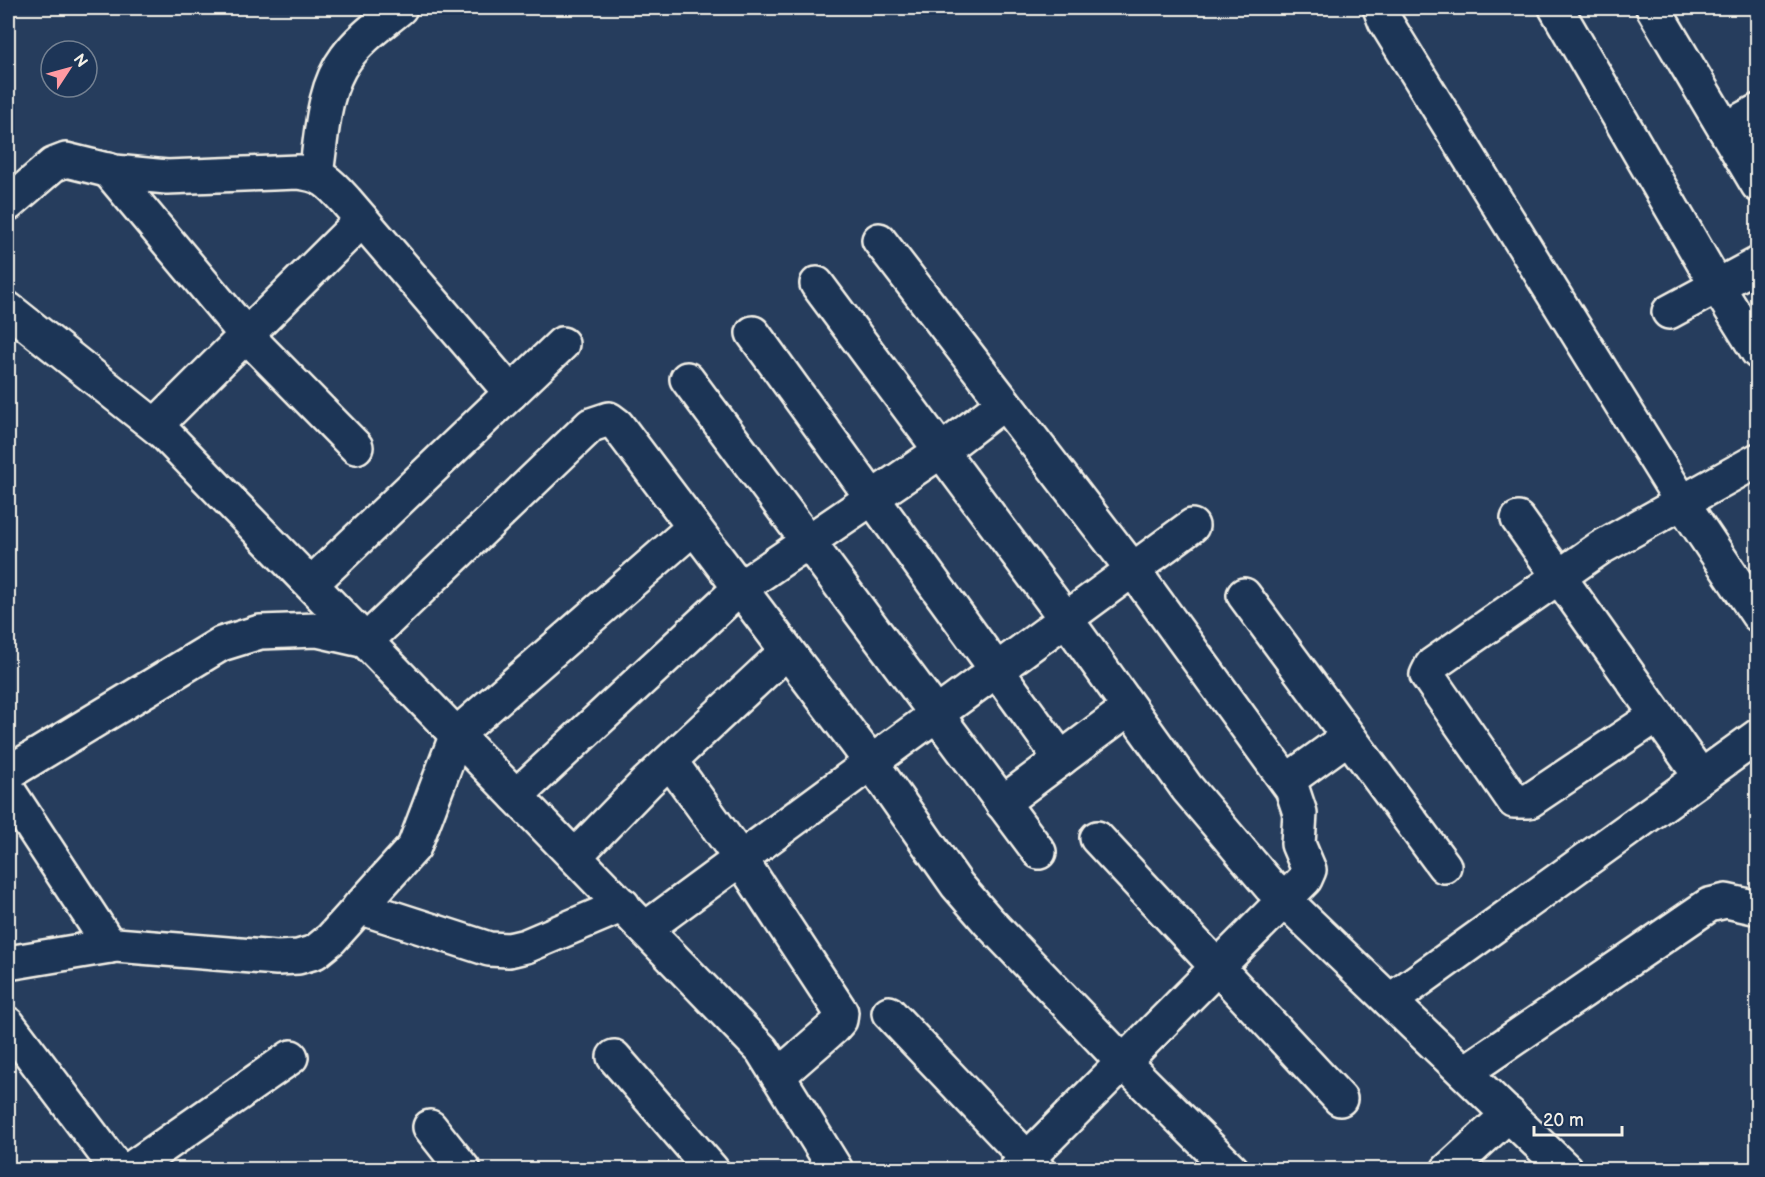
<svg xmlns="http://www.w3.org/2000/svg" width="1765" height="1177" font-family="'Balsamiq Sans',sans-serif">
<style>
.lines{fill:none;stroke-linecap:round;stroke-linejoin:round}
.minor-casing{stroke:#f4f1e8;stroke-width:38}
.minor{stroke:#1d3557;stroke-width:33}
</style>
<rect width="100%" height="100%" fill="#263d5d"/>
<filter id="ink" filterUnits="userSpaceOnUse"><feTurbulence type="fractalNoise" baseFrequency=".0167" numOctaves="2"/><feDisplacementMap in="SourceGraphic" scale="12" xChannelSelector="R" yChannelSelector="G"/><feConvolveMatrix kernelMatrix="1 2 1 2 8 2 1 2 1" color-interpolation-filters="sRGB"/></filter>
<g filter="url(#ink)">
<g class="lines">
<defs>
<g id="minor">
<polyline points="1380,8 1385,21 1682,502 1758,615"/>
<polyline points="1556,8 1717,286 1758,352"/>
<polyline points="1653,8 1758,185"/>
<polyline points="1725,129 1758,111"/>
<polyline points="108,170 246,335 356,447"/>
<path d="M316,174c6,-38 6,-84 30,-116 14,-20 36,-35 54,-50"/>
<path d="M8,204l45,-39 13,-5 49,12 52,5 131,-5c25,3 31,10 48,29l165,192"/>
<polyline points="879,240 1133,570 1292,789 1300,813 1298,844 1309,870 1305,879 1016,1170"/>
<polyline points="817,284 1066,619 1187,788 1270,886 1566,1170"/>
<polyline points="8,309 164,433 762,1050 836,1170"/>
<polyline points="1669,312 1758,264"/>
<polyline points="753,333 1061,759"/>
<polyline points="687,379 1039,852"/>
<polyline points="156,425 362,220"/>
<polyline points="1518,519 1701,777"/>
<polyline points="311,584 562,344"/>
<polyline points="1244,595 1444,866"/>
<polyline points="1657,715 1529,801 1514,801 1427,675 1432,665 1600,548 1758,460"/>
<polyline points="670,761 740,858 841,1012 840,1020 833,1028 778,1076"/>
<polyline points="8,773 221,644 260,632 317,630 366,641 591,425 609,419 617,425 871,762 957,885 988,921 1122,1061 1232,1170"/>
<polyline points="1287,781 1348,737"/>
<polyline points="8,790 110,946"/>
<polyline points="516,796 740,588 941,451 1004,403"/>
<polyline points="1002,803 1129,708"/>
<polyline points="1097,838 1340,1099"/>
<polyline points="575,856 647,782 787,651"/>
<polyline points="359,907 489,949 509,950 526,946 623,905"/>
<polyline points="645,929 1192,526"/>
<polyline points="8,963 116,945 277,958 298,957 315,952 331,939 414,847 457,734 694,527"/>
<polyline points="1390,1001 1758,736"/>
<polyline points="889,1013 1038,1170"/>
<polyline points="8,1024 118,1170"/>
<polyline points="614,1057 712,1170"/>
<polyline points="1465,1072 1709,905 1726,901 1758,908"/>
<polyline points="430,1127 464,1170"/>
<polyline points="129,1170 291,1057"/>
<polyline points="1448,1170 1509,1114"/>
</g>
</defs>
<!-- minor casing -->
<use href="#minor" class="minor-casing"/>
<!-- minor -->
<use href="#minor" class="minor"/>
</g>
</g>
<!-- margin -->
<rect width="1765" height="1177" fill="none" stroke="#1d3557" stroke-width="30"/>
<rect x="15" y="15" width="1735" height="1147" fill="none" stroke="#f4f1e8" stroke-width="2" filter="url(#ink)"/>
<!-- north arrow -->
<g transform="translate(69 69) rotate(54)"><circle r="28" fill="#1d3557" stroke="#738091" stroke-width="1.5"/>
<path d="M0-4.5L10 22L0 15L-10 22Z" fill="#ff9aa2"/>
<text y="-9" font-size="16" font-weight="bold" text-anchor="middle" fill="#f4f1e8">N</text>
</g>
<!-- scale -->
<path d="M1534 1126v9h88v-9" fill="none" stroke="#f4f1e8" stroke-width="3"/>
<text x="1543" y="1126" font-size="18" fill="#f4f1e8" stroke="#1d3557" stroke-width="4.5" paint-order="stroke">20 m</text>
</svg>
